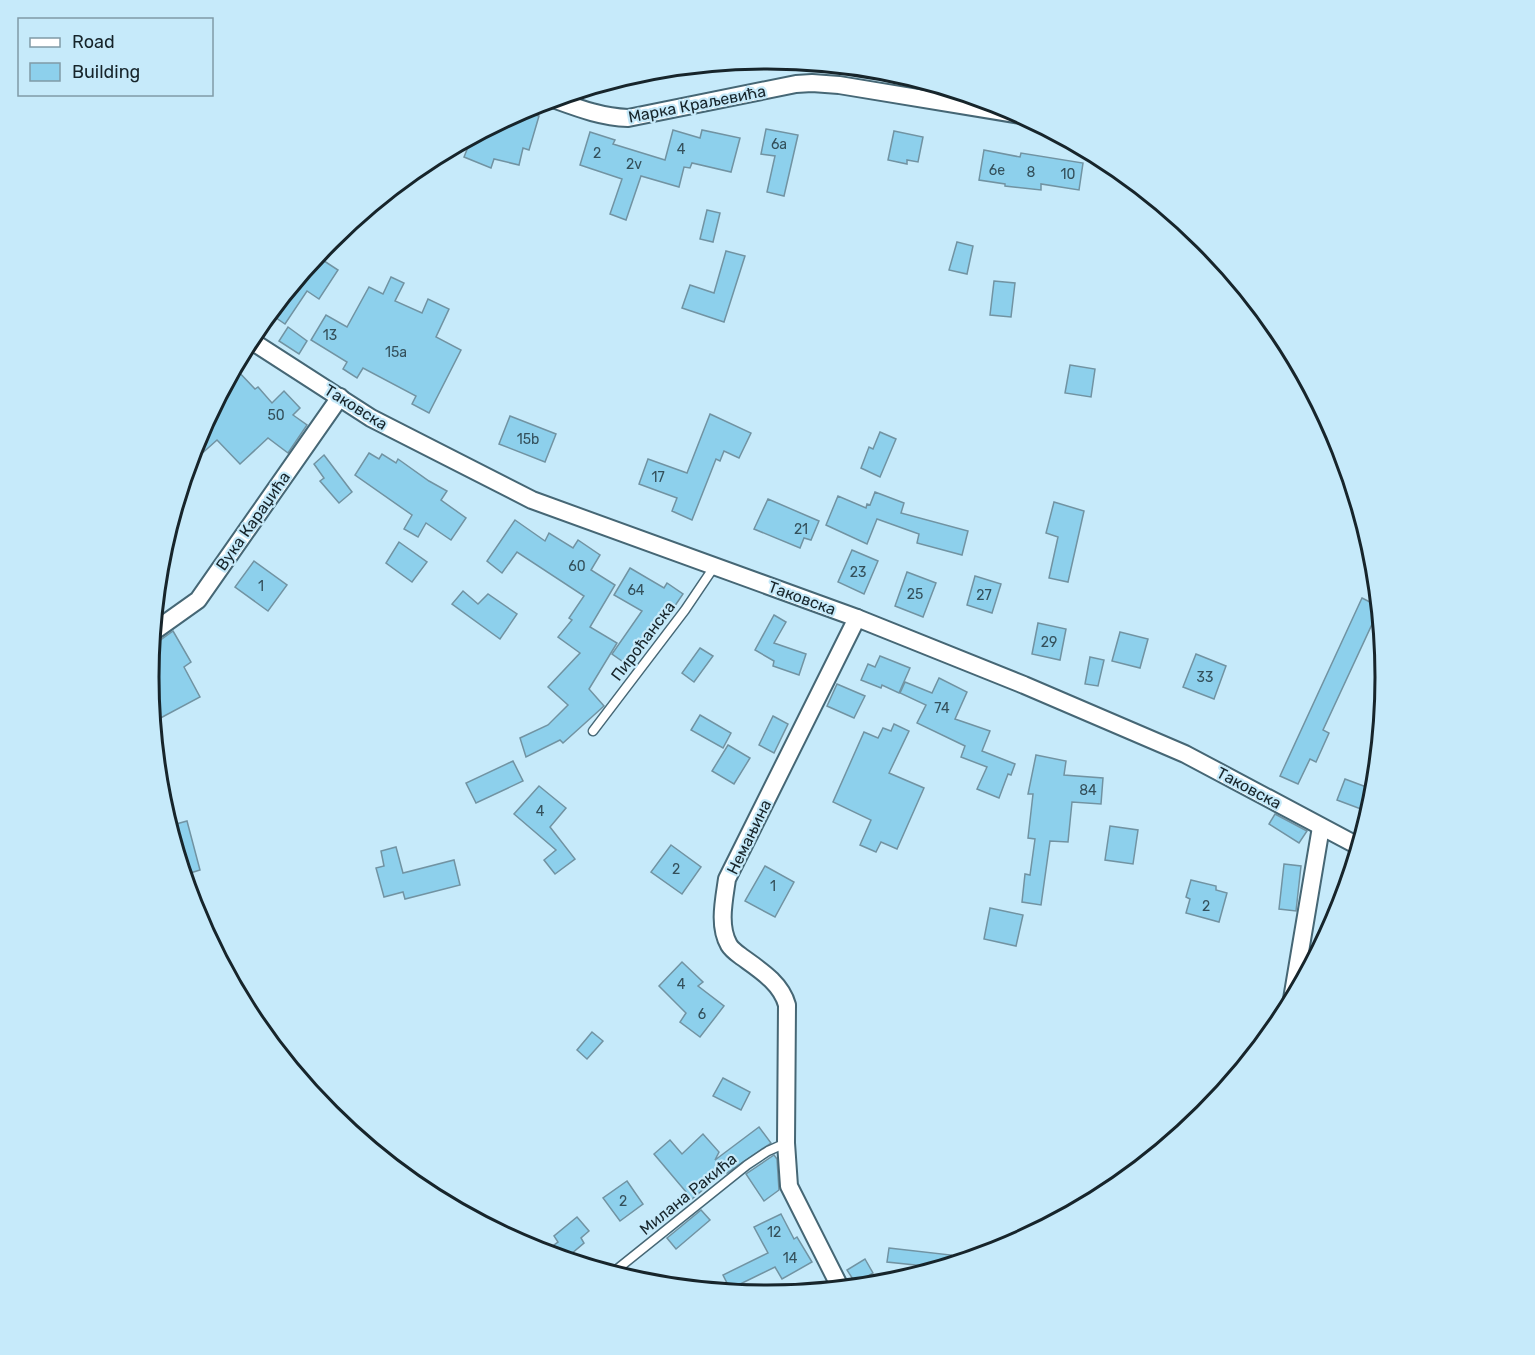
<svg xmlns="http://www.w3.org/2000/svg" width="1535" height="1355" font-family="Rubik,sans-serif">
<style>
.building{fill:#8dd0ec;stroke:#7193a2;stroke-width:1.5}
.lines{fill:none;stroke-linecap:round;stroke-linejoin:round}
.lane-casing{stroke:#466775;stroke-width:11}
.street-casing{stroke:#466775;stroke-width:20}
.lane{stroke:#fff;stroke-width:8}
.street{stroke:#fff;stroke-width:16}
.labels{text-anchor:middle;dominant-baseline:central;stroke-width:4.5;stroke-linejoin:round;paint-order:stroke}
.number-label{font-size:14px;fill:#34505b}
.street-label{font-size:16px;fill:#17252b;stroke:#c6eafa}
.rim{fill:none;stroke:#17252b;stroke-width:3}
</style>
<rect width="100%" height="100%" fill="#c6eafa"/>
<!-- building -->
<g class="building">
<polygon points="521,111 539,116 529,150 523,148 519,165 494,159 491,168 464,157 472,137"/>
<polygon points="766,129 798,135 784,196 767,192 775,156 761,154"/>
<polygon points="673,130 700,138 702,130 740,138 731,172 692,163 690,168 684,167 679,187 641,176 626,220 610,214 622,179 580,165 590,132 615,140 613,144 665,160"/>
<polygon points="894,131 923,137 918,162 907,160 907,164 888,160"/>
<polygon points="984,150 1020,157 1021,153 1083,163 1079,190 1041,184 1041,190 1005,186 1005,184 979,180"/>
<polygon points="707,210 720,213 713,242 700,239"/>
<polygon points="957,242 973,246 967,274 949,270"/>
<polygon points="726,251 745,256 724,322 682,308 690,285 714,293"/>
<polygon points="318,257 338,270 319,299 307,291 285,324 269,313 311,263 313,265"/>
<polygon points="391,277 404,283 395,301 422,313 428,299 449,309 436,337 461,350 429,413 412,404 416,396 363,368 357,378 343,369 347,362 311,340 326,315 347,327 369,287 383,294"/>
<polygon points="994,281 1015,283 1011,317 990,315"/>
<polygon points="288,327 307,341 299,354 279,341"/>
<polygon points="1070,365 1095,369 1091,397 1065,393"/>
<polygon points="235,368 255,389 258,387 272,403 284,391 300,408 293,415 307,425 288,453 268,438 240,464 217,440 188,466 196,440"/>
<polygon points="710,414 751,433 739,458 724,451 720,461 716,459 692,520 672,511 677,498 639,484 648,459 687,473"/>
<polygon points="510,416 556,434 545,462 499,444"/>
<polygon points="880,432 896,439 880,477 861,468 869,447 873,449"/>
<polygon points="369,453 379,459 382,454 396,463 398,459 429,481 447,491 441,500 466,518 451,540 426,523 418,537 404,529 412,515 355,475"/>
<polygon points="324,455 352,492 339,503 320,481 324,478 314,464"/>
<polygon points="875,492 904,503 901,513 968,531 962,555 917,543 919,534 877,519 867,544 826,525 838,496 866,508 867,504 870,505"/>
<polygon points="768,499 819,521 811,540 804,538 800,548 754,529"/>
<polygon points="1054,502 1084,511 1068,582 1049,578 1058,537 1046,533"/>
<polygon points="515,520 545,541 549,533 573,548 578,540 600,555 591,570 615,585 590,627 617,643 589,689 604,706 563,743 560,740 526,757 520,738 548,725 568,705 548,687 580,653 558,637 572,620 569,618 584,596 517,552 502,573 487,561"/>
<polygon points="399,542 427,562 412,582 386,563"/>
<polygon points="852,550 878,561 864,594 838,582"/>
<polygon points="254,561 287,585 268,611 235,587"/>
<polygon points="630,568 664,588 667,583 683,594 666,619 662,616 629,666 612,654 642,611 614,595"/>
<polygon points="907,572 936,583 923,617 895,606"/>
<polygon points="975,576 1001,584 992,613 967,605"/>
<polygon points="463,591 478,604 488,594 517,614 500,639 452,604"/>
<polygon points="1362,598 1380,607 1323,730 1329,733 1316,762 1310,759 1298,784 1280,776"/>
<polygon points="774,615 786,622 774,643 806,654 799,675 773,666 774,661 755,650"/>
<polygon points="1038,623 1066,629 1060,660 1032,654"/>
<polygon points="173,631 191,662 184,667 200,697 153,722 148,677 152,642 159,641"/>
<polygon points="1120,632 1148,639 1140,668 1112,661"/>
<polygon points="700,648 713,656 694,682 682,673"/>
<polygon points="1196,654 1226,666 1214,699 1183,687"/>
<polygon points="880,656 910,668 899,693 882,685 881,688 861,680 868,664 875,667"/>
<polygon points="1090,657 1104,660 1098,686 1085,684"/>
<polygon points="939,678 967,692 955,719 990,731 982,751 1015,764 1011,775 1008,774 999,798 977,789 987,767 961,757 965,746 917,723 926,705 900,693 905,682 932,693"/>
<polygon points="837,684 865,696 854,718 827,706"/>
<polygon points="700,715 731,733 723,748 691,730"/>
<polygon points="773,716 788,724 774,753 759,745"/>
<polygon points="894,724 909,731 889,773 924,788 897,849 881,842 876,852 860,845 871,820 833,802 864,732 878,738 883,728 891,731"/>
<polygon points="728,745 750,758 734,784 712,771"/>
<polygon points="1036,755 1066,761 1064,775 1103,778 1101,804 1072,802 1068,842 1050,841 1041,905 1022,902 1025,874 1030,875 1035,839 1028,838 1033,794 1028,794"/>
<polygon points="513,761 523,781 476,803 466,783"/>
<polygon points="1345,779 1369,788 1361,809 1337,800"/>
<polygon points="539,786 566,808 550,827 575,859 555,874 544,860 556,850 514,814"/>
<polygon points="1275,814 1307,831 1299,843 1269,824"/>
<polygon points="187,821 200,870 184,875 169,826"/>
<polygon points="1110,826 1138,830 1133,864 1105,860"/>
<polygon points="671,845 701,867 682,894 651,872"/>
<polygon points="396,847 403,873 454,860 460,885 405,899 403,892 384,897 376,868 384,866 381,851"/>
<polygon points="1284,864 1301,866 1296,911 1279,909"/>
<polygon points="765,866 794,882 775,917 745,901"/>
<polygon points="1191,880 1216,886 1216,890 1227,893 1219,922 1186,913 1190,899 1186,897"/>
<polygon points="990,908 1023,915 1016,946 984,939"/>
<polygon points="682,962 703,982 698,986 724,1006 700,1037 680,1022 686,1013 659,986"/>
<polygon points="592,1032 603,1041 587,1059 577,1050"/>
<polygon points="723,1078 750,1092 741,1110 713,1096"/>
<polygon points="759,1127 771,1143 727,1173 725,1171 692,1199 654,1154 670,1140 682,1154 703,1134 719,1152 715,1160"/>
<polygon points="774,1155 777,1159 779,1190 764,1201 746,1174"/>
<polygon points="627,1181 643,1204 620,1221 603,1198"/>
<polygon points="701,1210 710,1220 676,1249 667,1238"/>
<polygon points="781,1214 794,1239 797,1237 812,1262 782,1279 775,1267 730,1289 723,1275 768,1253 754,1227"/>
<polygon points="577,1217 589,1231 581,1238 584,1243 564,1260 543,1253 558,1242 554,1236"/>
<polygon points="889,1248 951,1255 944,1268 887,1262"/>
<polygon points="865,1259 873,1273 856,1284 847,1270"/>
</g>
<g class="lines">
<defs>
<g id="lane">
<polyline points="593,731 685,610 714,567"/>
<polyline points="611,1274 747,1165 768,1151 786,1143"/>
</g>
<g id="street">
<path d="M553,99c25,9 48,18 75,19l168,-34 16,-1 27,2 182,30"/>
<polyline points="250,340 371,418 532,500 857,618 1024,685 1185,754 1360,847"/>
<polyline points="153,632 198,600 340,397"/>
<polyline points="1291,1005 1321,827"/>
<path d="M841,1289l-52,-103 -3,-43 1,-138c-6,-22 -27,-35 -45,-48 -4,-3 -10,-7 -13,-12 -11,-19 -5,-45 -2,-66l130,-261"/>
</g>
</defs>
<!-- lane casing -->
<use href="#lane" class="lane-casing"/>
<!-- street casing -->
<use href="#street" class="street-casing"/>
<!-- lane -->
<use href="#lane" class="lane"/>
<!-- street -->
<use href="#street" class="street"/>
</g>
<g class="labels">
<!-- number labels -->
<g class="number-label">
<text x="779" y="144">6a</text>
<text x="681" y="149">4</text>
<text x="597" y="153">2</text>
<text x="634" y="164">2v</text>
<text x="997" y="170">6e</text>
<text x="1031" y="172">8</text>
<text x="1068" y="174">10</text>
<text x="330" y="335">13</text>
<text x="396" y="352">15a</text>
<text x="276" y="415">50</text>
<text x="528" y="439">15b</text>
<text x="658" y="477">17</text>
<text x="801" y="529">21</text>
<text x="577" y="566">60</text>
<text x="858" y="572">23</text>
<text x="261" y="586">1</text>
<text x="636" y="590">64</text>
<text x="915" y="594">25</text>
<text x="984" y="595">27</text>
<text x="1049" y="642">29</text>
<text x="1205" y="677">33</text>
<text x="942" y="708">74</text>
<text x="1088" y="790">84</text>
<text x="540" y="811">4</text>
<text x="676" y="869">2</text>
<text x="773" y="886">1</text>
<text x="1206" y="906">2</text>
<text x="681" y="984">4</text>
<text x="702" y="1014">6</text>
<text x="623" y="1201">2</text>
<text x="774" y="1232">12</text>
<text x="790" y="1258">14</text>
</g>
<!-- street labels -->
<g class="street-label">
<text transform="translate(697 104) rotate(-11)">Марка Краљевића</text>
<text transform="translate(356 407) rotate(32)">Таковска</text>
<text transform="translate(253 521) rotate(-55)">Вука Караџића</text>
<text transform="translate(802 598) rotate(20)">Таковска</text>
<text transform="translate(643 641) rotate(-53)">Пироћанска</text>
<text transform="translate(1249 788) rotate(28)">Таковска</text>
<text transform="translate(749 837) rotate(-64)">Немањина</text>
<text transform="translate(688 1194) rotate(-39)">Милана Ракића</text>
</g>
</g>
<!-- crop -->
<path d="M0 0H1535V1355H0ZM159 677a608 608 0 1 1 1216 0a608 608 0 1 1-1216 0Z" fill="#c6eafa" fill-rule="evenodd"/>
<path class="rim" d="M159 677a608 608 0 1 1 1216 0a608 608 0 1 1-1216 0Z"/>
<!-- legend -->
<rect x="18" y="18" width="195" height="78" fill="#c6eafa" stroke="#809ba7" stroke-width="1.5"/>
<rect x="30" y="38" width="30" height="9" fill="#ffffff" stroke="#809ba7" stroke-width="1.5"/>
<text x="72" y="48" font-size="18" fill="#17252b">Road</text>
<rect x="30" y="63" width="30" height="18" fill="#8dd0ec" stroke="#809ba7" stroke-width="1.5"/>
<text x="72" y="78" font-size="18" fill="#17252b">Building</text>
</svg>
